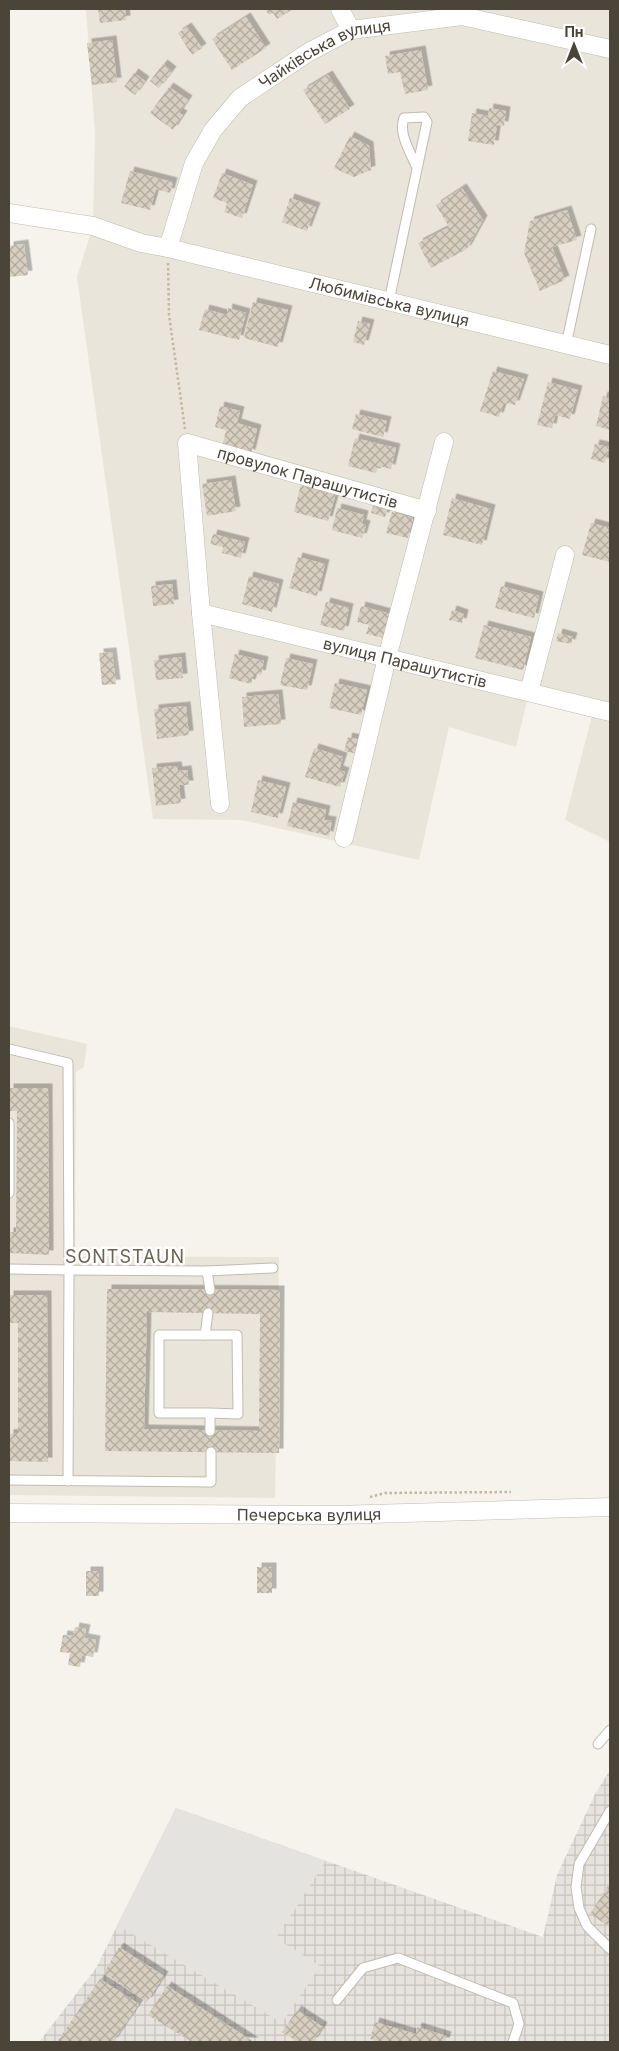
<svg xmlns="http://www.w3.org/2000/svg" width="619" height="2051" font-family="Inter,sans-serif">
<style>
.residential{fill:#eae5da}
.industrial{fill:url(#industrial-grid)}
.parking{fill:#e5e3e0}
.building{fill:url(#building-cross-hatch);fill-rule:evenodd;filter:url(#shadow)}
.lines{fill:none;stroke-linecap:round;stroke-linejoin:round}
.lane-casing{stroke:#c2bbae;stroke-width:11}
.street-casing{stroke:#c2bbae;stroke-width:19}
.path{stroke:#c4b79f;stroke-width:2.5;stroke-dasharray:2.5 2.5;stroke-linecap:butt}
.lane{stroke:#fff;stroke-width:9}
.street{stroke:#fff;stroke-width:18}
.labels{text-anchor:middle;dominant-baseline:central;stroke-width:5;stroke-linejoin:round;paint-order:stroke}
.street-label{font-size:16px;fill:#4b4439;stroke:#fff}
.neighbourhood-label{font-size:18px;letter-spacing:1px;fill:#6e6250;stroke:#fff}
</style>
<defs>
<pattern id="industrial-grid" width="8" height="8" patternUnits="userSpaceOnUse" patternTransform="scale(1.25)"><rect width="8" height="8" fill="#e6e2dd"/><path d="M0 4h8M4 0v8" fill="none" stroke="#c7c3be"/></pattern>
<pattern id="building-cross-hatch" width="8" height="8" patternUnits="userSpaceOnUse" patternTransform="scale(1.25)"><rect width="8" height="8" fill="#d8cfc1"/><path d="M0 0l8 8M0 8l8-8" fill="none" stroke="#b1aa9e"/></pattern>
<filter id="shadow"><feDropShadow dx="4.5" dy="-4.5" stdDeviation="0" flood-color="#0004"/></filter>
</defs>
<rect width="100%" height="100%" fill="#f6f3ec"/>
<!-- residential -->
<g class="residential">
<polygon points="86,9 610,9 610,842 565,820 594,708 529,693 516,747 449,727 419,860 242,820 153,819 77,277 93,226 95,133"/>
<polygon points="9,1026 87,1044 84,1067 76,1072 75,1256 279,1257 275,1498 9,1495"/>
</g>
<!-- industrial -->
<polygon class="industrial" points="610,1770 610,2042 39,2042 96,1968 176,1808 543,1937 557,1875 595,1794"/>
<!-- parking -->
<polygon class="parking" points="176,1808 326,1861 276,1938 320,1966 282,2023 117,1925"/>
<!-- building -->
<g class="building">
<polygon points="98,9 125,9 126,20 100,23"/>
<polygon points="265,9 293,9 277,19 273,13 269,15"/>
<polygon points="246,17 266,48 232,70 212,39"/>
<polygon points="187,27 202,48 192,55 178,33"/>
<polygon points="112,40 117,82 92,85 87,43"/>
<polygon points="421,50 428,90 405,94 400,72 388,74 385,56"/>
<polygon points="163,64 172,71 159,88 150,81"/>
<polygon points="134,73 145,81 135,95 124,87"/>
<polygon points="328,75 350,109 325,124 303,90"/>
<polygon points="169,87 188,100 179,113 183,115 173,130 150,113"/>
<polygon points="489,108 506,111 504,126 497,125 494,145 468,141 472,113 488,116"/>
<polygon points="350,136 369,146 371,170 354,177 334,168"/>
<polygon points="130,171 173,182 170,193 156,189 150,210 121,203"/>
<polygon points="222,173 253,185 242,218 224,212 227,203 213,198"/>
<polygon points="462,188 483,220 467,249 431,268 418,243 449,227 436,205"/>
<polygon points="290,198 316,207 307,231 282,222"/>
<polygon points="567,210 577,240 552,247 565,280 540,291 524,253 530,221"/>
<polygon points="24,244 28,275 9,277 9,246"/>
<polygon points="253,302 288,310 278,347 244,338"/>
<polygon points="228,308 246,313 239,340 199,330 205,309 227,315"/>
<polygon points="358,321 370,324 364,345 353,342"/>
<polygon points="493,371 524,379 515,405 504,403 499,417 480,411"/>
<polygon points="548,382 578,390 570,419 555,415 552,428 537,425"/>
<polygon points="603,396 610,398 610,430 596,426"/>
<polygon points="220,406 240,411 237,423 257,429 251,454 222,447 226,430 215,427"/>
<polygon points="356,414 387,421 383,437 352,429"/>
<polygon points="355,438 396,448 391,469 378,466 376,473 348,466"/>
<polygon points="595,444 609,447 605,463 591,459"/>
<polygon points="231,480 236,511 207,516 202,484"/>
<polygon points="301,484 336,493 328,521 294,512"/>
<polygon points="452,498 491,509 482,545 443,535"/>
<polygon points="375,499 389,503 385,517 371,513"/>
<polygon points="337,508 364,515 362,524 366,525 362,538 332,530"/>
<polygon points="392,512 413,518 408,538 386,533"/>
<polygon points="591,523 610,528 610,562 582,555"/>
<polygon points="213,534 245,542 241,558 222,553 223,547 210,544"/>
<polygon points="298,557 325,564 317,596 289,588"/>
<polygon points="249,576 279,584 272,612 242,604"/>
<polygon points="172,584 174,604 153,606 151,586"/>
<polygon points="501,586 539,596 534,618 495,608"/>
<polygon points="326,602 349,608 344,631 320,625"/>
<polygon points="361,606 391,614 384,638 366,634 369,625 357,622"/>
<polygon points="452,610 464,614 462,623 449,620"/>
<polygon points="484,625 531,637 523,670 475,658"/>
<polygon points="558,633 573,637 571,644 556,641"/>
<polygon points="112,652 116,684 102,685 99,653"/>
<polygon points="235,654 264,661 261,675 254,673 251,684 229,678"/>
<polygon points="181,657 183,678 156,680 154,660"/>
<polygon points="286,658 313,664 307,690 280,685"/>
<polygon points="335,683 367,690 361,715 329,708"/>
<polygon points="278,694 281,724 244,727 242,697"/>
<polygon points="186,706 189,735 157,739 154,709"/>
<polygon points="348,737 361,740 358,754 344,751"/>
<polygon points="314,748 343,757 339,770 345,772 340,787 305,777"/>
<polygon points="177,766 178,771 187,770 189,785 179,785 181,803 156,806 152,768"/>
<polygon points="258,780 286,787 278,818 251,812"/>
<polygon points="293,802 326,810 324,820 332,821 329,836 287,826"/>
<polygon points="9,1088 48,1088 49,1255 9,1253 9,1232 16,1232 17,1111 9,1111"/>
<path d="M107,1289l173,1 -1,163 -174,-2zM147,1312l113,2 -1,117 -115,-2z"/>
<polygon points="9,1295 47,1295 48,1462 9,1461 9,1434 18,1433 18,1323 9,1323"/>
<rect x="257" y="1567" width="15" height="26"/>
<rect x="86" y="1571" width="13" height="25"/>
<polygon points="75,1627 86,1629 84,1638 96,1640 93,1657 82,1655 80,1667 68,1665 70,1653 60,1652 63,1635 73,1636"/>
<polygon points="610,1883 610,1927 590,1914"/>
<polygon points="119,1947 164,1976 147,2002 104,1973"/>
<polygon points="100,1979 139,2004 113,2042 57,2042"/>
<polygon points="167,1986 254,2042 192,2042 148,2015"/>
<polygon points="297,2010 323,2027 313,2042 298,2042 282,2032"/>
<polygon points="375,2022 416,2034 417,2027 447,2036 445,2042 382,2042 370,2039"/>
</g>
<g class="lines">
<defs>
<g id="lane">
<path d="M389,301l38,-179 -3,-5 -20,1c-6,16 7,35 13,50"/>
<polyline points="566,345 591,229"/>
<polyline points="9,1049 68,1063 69,1270 207,1271 210,1290"/>
<polyline points="9,1123 9,1193"/>
<polyline points="9,1269 69,1270 68,1481"/>
<polyline points="207,1271 273,1268"/>
<polyline points="205,1335 208,1313"/>
<polyline points="210,1413 238,1414 237,1335 159,1335 159,1413 210,1413 210,1431"/>
<polyline points="9,1480 211,1482 211,1452"/>
<polyline points="598,1744 610,1730"/>
<polyline points="610,1811 579,1864 576,1887 579,1908 587,1926 610,1949"/>
<polyline points="337,2000 363,1968 398,1958 513,2003 519,2024 513,2042"/>
</g>
<g id="street">
<polyline points="340,9 351,30"/>
<path id="s1" d="M9,213l84,13 48,17 27,5 442,107"/>
<path id="s2" d="M168,248l26,-85 19,-33 27,-32 69,-46 42,-22 111,-14 148,33"/>
<path id="s3" d="M201,613l409,99"/>
<polyline points="529,692 565,555"/>
<path id="s4" d="M220,804l-19,-191 -14,-170 240,68"/>
<polyline points="344,838 387,658 444,442"/>
<path id="s5" d="M9,1513l326,2 275,-8"/>
</g>
</defs>
<!-- lane casing -->
<use href="#lane" class="lane-casing"/>
<!-- street casing -->
<use href="#street" class="street-casing"/>
<!-- path -->
<g class="path">
<polyline points="168,263 169,315 185,429"/>
<polyline points="370,1497 385,1493 511,1492"/>
</g>
<!-- lane -->
<use href="#lane" class="lane"/>
<!-- street -->
<use href="#street" class="street"/>
</g>
<g class="labels">
<!-- street labels -->
<g class="street-label">
<text stroke="none"><textPath href="#s2" startOffset="266">Чайківська вулиця</textPath></text>
<text stroke="none"><textPath href="#s1" startOffset="391">Любимівська вулиця</textPath></text>
<text stroke="none"><textPath href="#s4" startOffset="488">провулок Парашутистів</textPath></text>
<text stroke="none"><textPath href="#s3" startOffset="210">вулиця Парашутистів</textPath></text>
<text stroke="none"><textPath href="#s5" startOffset="300">Печерська вулиця</textPath></text>
</g>
<!-- neighbourhood labels -->
<g class="neighbourhood-label">
<text x="125" y="1256">SONTSTAUN</text>
</g>
</g>
<!-- border -->
<rect width="619" height="2051" fill="none" stroke="#4b4439" stroke-width="20"/>
<!-- north arrow -->
<g transform="translate(574 45)" stroke="#ffffff" stroke-width="4" paint-order="stroke">
<path d="M0-4L9 19L0 12L-9 19Z" fill="#4b4439"/>
<text y="-8" font-size="14" font-weight="bold" text-anchor="middle" fill="#4b4439">Пн</text>
</g>
</svg>
